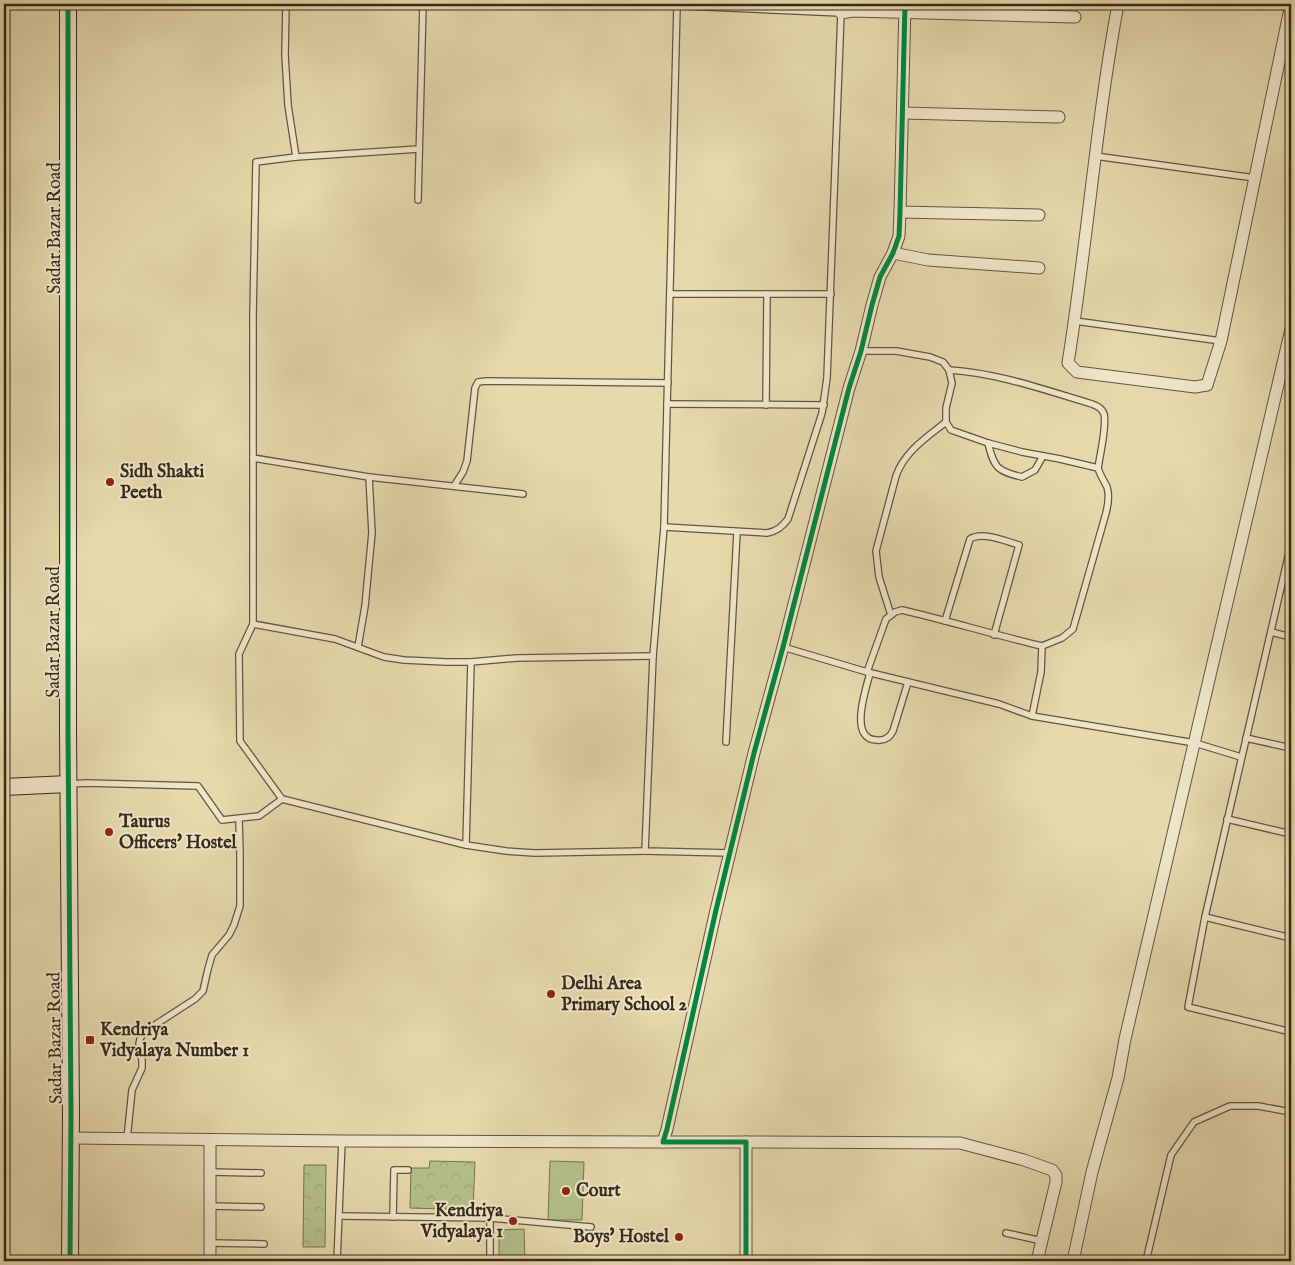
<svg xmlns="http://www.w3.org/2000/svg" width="1295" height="1265" font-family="'IM FELL English',serif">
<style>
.park{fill:url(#park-crowns);stroke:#767452}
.pitch{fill:#b4bf8a;stroke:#767452}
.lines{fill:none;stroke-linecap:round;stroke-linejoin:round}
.lane-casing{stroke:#63563f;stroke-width:8}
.street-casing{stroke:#63563f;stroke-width:13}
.secondary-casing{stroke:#372a1b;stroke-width:18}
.lane{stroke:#efe6c9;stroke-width:5.5}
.street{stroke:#efe6c9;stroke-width:11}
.secondary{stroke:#efe6c9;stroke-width:16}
.cycleway-casing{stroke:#efe6c9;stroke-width:8}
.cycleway{stroke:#00873e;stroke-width:5}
.poi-dot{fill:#8f2418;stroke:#efe6c9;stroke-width:2}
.labels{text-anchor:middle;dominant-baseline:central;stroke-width:4;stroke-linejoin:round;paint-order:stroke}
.street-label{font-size:18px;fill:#372a1b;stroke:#efe6c9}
.poi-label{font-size:18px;font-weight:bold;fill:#372a1b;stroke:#efe6c9;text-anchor:start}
</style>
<defs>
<pattern id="park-crowns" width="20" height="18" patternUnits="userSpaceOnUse" patternTransform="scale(1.25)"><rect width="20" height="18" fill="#b4bf8a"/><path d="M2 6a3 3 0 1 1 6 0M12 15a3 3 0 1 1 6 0" fill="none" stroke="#9ba476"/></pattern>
</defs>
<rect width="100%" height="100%" fill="#e6d9ac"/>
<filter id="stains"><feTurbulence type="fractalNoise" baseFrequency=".004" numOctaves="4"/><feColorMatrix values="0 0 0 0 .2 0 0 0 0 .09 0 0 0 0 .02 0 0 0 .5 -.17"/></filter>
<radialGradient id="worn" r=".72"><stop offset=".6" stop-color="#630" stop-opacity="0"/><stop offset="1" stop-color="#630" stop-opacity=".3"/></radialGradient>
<!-- park -->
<g class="park">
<polygon points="430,1161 475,1162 473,1210 410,1208 411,1168 429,1168"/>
<polygon points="304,1165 326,1165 325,1247 303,1247"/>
</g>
<!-- pitch -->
<g class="pitch">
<polygon points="550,1161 584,1162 582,1220 548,1220"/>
<polygon points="524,1229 525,1261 499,1261 499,1230"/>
</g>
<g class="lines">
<defs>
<g id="lane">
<polyline points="286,4 285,55 288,105 296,157"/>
<path d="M638,4l203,9 -14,365 -5,35 -34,106c-6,8 -11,12 -21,14l-103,-6"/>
<polyline points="677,6 664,527 653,656 645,851 731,853"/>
<polyline points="419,149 296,157 256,162 253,315 253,624 335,639 384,657 404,660 446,662 471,662 517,658 653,656"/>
<polyline points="1095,156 1255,178"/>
<polyline points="418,200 423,4"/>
<polyline points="670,294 831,294"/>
<polyline points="1075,321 1221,341"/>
<polyline points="861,351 896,351 930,357 943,362 949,370 952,383 946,408 946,422 951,430 988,443 1022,452 1060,459 1098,468"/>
<path d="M949,370c49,3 96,20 143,34 5,2 10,4 12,10 3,11 -4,41 -6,54 2,7 6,13 9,19 3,9 1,18 -1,26l-33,116 -11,9 -20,8"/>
<polyline points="667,404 824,405"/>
<polyline points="766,405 767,294"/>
<path d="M988,443c6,25 9,28 34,34l13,-7 8,-14"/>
<polyline points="253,458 369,477 523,494"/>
<polyline points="454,486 463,472 467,461 475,388 478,382 486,381 668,383"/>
<polyline points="1291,544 1205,917 1188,1007 1291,1032"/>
<path d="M891,615l-12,-38 -3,-26 20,-75c8,-24 31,-39 50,-54"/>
<path d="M945,621l25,-82c12,-8 35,2 49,6l-25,90"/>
<polyline points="253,624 239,654 240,741 282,799"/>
<polyline points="1271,632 1291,637"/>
<polyline points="358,647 365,606 372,533 369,477"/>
<polyline points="783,647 867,672 999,704 1032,716 1195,743 1241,757"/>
<polyline points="471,662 466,845 506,851 535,853 645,851"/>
<path d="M867,672l19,-53 9,-7 7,-2c47,11 93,25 140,36l-1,26 -9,44"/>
<path d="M870,673c-4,16 -22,67 7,67 8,1 13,-3 16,-9l15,-49"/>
<polyline points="1246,738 1291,748"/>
<polyline points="726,742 737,532"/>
<polyline points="70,784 87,783 198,786 222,820 259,816 282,799 466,845"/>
<polyline points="1227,819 1291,834"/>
<polyline points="1205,917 1291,938"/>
<polyline points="127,1139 132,1090 142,1068 142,1060 139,1044 140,1039 144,1032 195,999 203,991 208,969 212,955 229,935 234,925 240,906 240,854 239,819"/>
<polyline points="210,1172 261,1173"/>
<polyline points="210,1206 261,1207"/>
<polyline points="339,1216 490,1218 591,1227"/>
<polyline points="393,1217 394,1170 408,1170"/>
<polyline points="1006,1233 1042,1241"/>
<polyline points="210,1243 264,1244"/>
<polyline points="337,1261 342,1141"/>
<polyline points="490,1261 490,1218"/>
<polyline points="1146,1261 1171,1155 1194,1122 1230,1106 1258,1106 1291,1112"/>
</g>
<g id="street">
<path d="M1118,4c-22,119 -31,240 -50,359l9,9 118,15 12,-2 14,-44 70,-337"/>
<polyline points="841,13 853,11 1075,17"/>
<polyline points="903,113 1059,117"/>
<polyline points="900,212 1039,215"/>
<polyline points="893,253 928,260 1039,268"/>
<polyline points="71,1138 342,1141 663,1142"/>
<polyline points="210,1140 210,1261"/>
<polyline points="746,1142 960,1143 1024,1160 1052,1170 1056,1175 1056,1182 1037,1261"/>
<polyline points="746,1261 746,1142 663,1142 667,1129 716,910 754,753 783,647 849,388 861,351 872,305 880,277 893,253 899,236 900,212 905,4"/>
<polyline points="1073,1261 1092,1172 1118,1078 1125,1039 1291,329"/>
</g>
<g id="secondary">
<polyline points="68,4 68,731 71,1113 70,1261"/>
<polyline points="4,787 68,784"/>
</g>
</defs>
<!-- lane casing -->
<use href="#lane" class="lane-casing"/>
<!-- street casing -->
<use href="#street" class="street-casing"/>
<!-- secondary casing -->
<use href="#secondary" class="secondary-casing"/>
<!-- lane -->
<use href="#lane" class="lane"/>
<!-- street -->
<use href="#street" class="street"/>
<!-- secondary -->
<use href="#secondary" class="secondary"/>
<defs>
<g id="cycleway">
<polyline points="68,4 68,731 71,1113 70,1261"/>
<polyline points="746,1261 746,1142 663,1142 667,1129 716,910 754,753 783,647 849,388 861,351 872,305 880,277 893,253 899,236 900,212 905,4"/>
</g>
</defs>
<!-- cycleway casing -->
<use href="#cycleway" class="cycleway-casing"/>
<!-- cycleway -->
<use href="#cycleway" class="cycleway"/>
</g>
<!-- markers -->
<g class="poi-dot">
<circle cx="110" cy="482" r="5"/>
<circle cx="109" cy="832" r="5"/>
<circle cx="551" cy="994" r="5"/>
<rect x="85" y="1035" width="10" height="10" rx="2.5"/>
<circle cx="566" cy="1191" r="5"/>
<circle cx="513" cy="1221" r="5"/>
<circle cx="679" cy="1237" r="5"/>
</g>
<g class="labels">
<!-- street labels -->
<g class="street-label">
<text transform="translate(55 228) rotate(-90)">Sadar Bazar Road</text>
<text transform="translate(54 632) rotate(-90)">Sadar Bazar Road</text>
<text transform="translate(56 1038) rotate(-91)">Sadar Bazar Road</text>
</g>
<!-- poi labels -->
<g class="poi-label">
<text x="120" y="472">Sidh Shakti<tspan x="120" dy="21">Peeth</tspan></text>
<text x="119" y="822">Taurus<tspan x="119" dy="21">Officers' Hostel</tspan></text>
<text x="561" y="984">Delhi Area<tspan x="561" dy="21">Primary School 2</tspan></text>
<text x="100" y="1030">Kendriya<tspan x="100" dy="21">Vidyalaya Number 1</tspan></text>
<text x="576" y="1191">Court</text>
<text x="503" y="1211" text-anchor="end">Kendriya<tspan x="503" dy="21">Vidyalaya 1</tspan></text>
<text x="669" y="1237" text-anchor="end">Boys' Hostel</text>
</g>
</g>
<!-- margin -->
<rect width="1295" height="1265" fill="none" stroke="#e6d9ac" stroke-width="20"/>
<rect x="5" y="5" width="1285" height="1255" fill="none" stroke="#372a1b" stroke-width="2.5"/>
<rect x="10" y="10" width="1275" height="1245" fill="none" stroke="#372a1b"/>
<rect width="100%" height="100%" filter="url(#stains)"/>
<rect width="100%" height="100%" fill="url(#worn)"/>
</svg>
